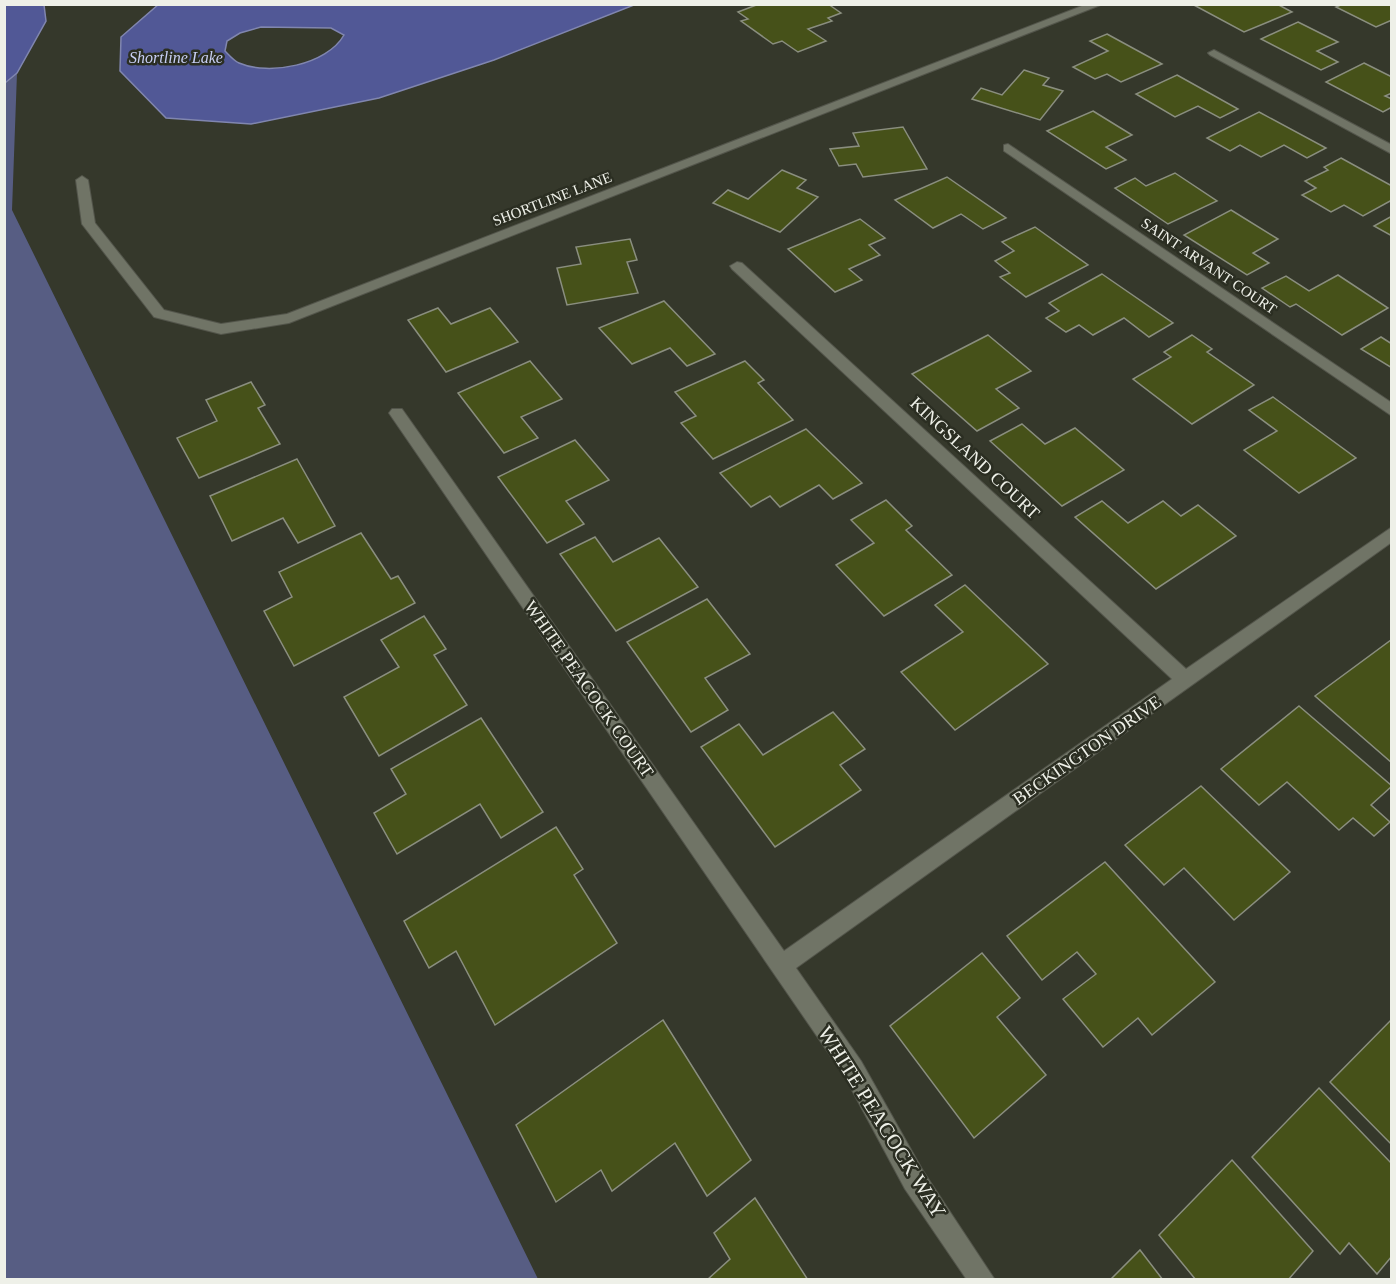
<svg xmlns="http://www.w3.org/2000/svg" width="1396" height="1284" font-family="'Times New Roman',serif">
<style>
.green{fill:#575d83}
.water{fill:#515896;stroke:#8086af;stroke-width:1.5;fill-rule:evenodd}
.building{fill:#465119;stroke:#8a8e7f;stroke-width:1.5}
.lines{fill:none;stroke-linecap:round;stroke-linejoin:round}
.minor-casing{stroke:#53554b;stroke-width:2}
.minor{fill:#707466;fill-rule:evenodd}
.labels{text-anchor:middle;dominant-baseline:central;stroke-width:5;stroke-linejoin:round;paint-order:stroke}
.far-street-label{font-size:15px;fill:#eef0e8;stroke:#2b2e22}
.far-water-label{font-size:16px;font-style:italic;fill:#c8cff4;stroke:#2b2e22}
.street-label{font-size:18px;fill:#eef0e8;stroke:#2b2e22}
.near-street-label{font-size:21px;fill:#eef0e8;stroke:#2b2e22}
</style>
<rect width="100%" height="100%" fill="#35382b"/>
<!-- green -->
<polygon class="green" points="17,73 12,210 538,1279 5,1280 4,83"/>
<!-- water -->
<g class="water">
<polygon points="5,4 44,5 46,21 17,73 5,83"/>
<path d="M159,4h475v1l-140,55 -115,38 -128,26 -85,-6 -46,-47 1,-34zM261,27l70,1 13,7c-17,30 -75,41 -105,28 -5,-2 -10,-8 -14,-12l2,-10 13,-8z"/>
</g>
<!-- building -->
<g class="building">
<polygon points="759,4 828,4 841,13 828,18 832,21 808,29 826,41 798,52 782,41 773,44 741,21 748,19 738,12"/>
<polygon points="1192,4 1277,4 1292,12 1244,32"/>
<polygon points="1343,4 1392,4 1392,20 1376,27 1336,7"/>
<polygon points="1298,22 1338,42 1317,51 1338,62 1321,70 1261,39"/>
<polygon points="1107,34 1162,64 1121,82 1107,74 1095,79 1073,67 1108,51 1090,41"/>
<polygon points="1364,63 1392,77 1392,93 1385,96 1392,99 1392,107 1383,112 1326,82"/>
<polygon points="1024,70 1049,78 1043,85 1063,91 1040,120 972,99 981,88 1002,95"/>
<polygon points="1177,75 1238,109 1220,118 1198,106 1175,117 1136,94"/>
<polygon points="1093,111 1132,135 1106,147 1126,160 1106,169 1047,131"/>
<polygon points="1259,112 1326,148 1307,158 1284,145 1261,157 1240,145 1230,151 1207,138"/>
<polygon points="903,127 927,169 863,177 856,164 839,166 830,149 859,146 853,133"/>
<polygon points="1341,158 1392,186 1392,200 1363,216 1344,205 1331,212 1302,195 1316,188 1305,181 1328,170 1324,167"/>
<polygon points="782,170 806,180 797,188 818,197 780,232 713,203 728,190 748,199"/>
<polygon points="1175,173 1217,201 1168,224 1115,188 1135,178 1146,186"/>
<polygon points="947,177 1006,218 983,229 961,214 933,228 895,200"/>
<polygon points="1231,210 1278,239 1253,253 1269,263 1247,275 1184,235"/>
<polygon points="1392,216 1392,236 1374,226"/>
<polygon points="860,219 885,238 869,245 880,255 849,269 862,280 835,292 788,249"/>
<polygon points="1035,227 1088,265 1026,297 1000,277 1010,273 995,261 1014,251 1002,242"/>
<polygon points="630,239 637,260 627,262 638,293 567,305 557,268 581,264 576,247"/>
<polygon points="1102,274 1173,323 1149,337 1124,318 1093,335 1079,325 1066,332 1046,318 1059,311 1049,303"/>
<polygon points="1338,275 1388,308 1342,335 1296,304 1290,307 1262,288 1286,276 1309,291"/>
<polygon points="664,301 715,354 687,366 670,348 632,364 599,328"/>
<polygon points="438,308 451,324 490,308 518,342 446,372 408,320"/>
<polygon points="988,335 1031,371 996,389 1019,408 977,431 912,374"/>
<polygon points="1192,335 1212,349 1207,352 1254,385 1192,424 1133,379 1171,357 1164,352"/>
<polygon points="1381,337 1392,344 1392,368 1361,349"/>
<polygon points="530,361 562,399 521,417 538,438 504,453 458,393"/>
<polygon points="745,361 764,380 758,383 793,420 713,459 681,423 696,416 675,392"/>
<polygon points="251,382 265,405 258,408 280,444 199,478 177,438 217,421 206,400"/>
<polygon points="1273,397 1356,458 1299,493 1244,450 1277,431 1249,410"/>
<polygon points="1022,424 1045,444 1075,428 1124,470 1062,506 990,441"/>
<polygon points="806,429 862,483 833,499 819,485 780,507 770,496 751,507 720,473"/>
<polygon points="575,440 609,480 566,501 584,524 547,543 498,477"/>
<polygon points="297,459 335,526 298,543 283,518 232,541 210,496"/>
<polygon points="886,500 912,526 906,530 952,575 884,616 836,565 874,543 851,520"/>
<polygon points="1102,501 1128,523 1163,501 1181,516 1198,505 1236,536 1156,589 1075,517"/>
<polygon points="361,533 391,579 398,576 415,603 294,666 264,611 292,597 279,572"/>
<polygon points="595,537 613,562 659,538 698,587 616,631 560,554"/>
<polygon points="965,585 1048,664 955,730 901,672 963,632 935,605"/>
<polygon points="707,599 750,654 705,678 728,710 691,732 627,642"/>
<polygon points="424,616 446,649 434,655 467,705 379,756 344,697 399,667 381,640"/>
<polygon points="1391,640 1392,641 1392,763 1315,696"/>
<polygon points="1299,706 1392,786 1371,805 1390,822 1374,836 1353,818 1339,830 1287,782 1259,805 1221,769"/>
<polygon points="833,712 865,749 840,765 861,790 775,847 701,747 739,724 763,755"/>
<polygon points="481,718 543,812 501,838 480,804 397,854 374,813 406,794 391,769"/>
<polygon points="1201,786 1290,872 1234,920 1184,868 1164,885 1125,845"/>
<polygon points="556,827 583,869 574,875 617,943 495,1025 456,951 429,968 404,921"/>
<polygon points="1105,862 1215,982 1152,1035 1138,1018 1103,1047 1063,999 1096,974 1077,952 1042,980 1007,936"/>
<polygon points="982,953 1020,998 997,1017 1046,1075 974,1138 890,1026"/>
<polygon points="1392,1019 1392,1145 1330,1082"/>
<polygon points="663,1020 751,1160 707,1196 675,1143 612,1191 601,1170 556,1202 516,1125"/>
<polygon points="1319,1088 1392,1164 1392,1256 1377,1274 1349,1243 1340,1254 1252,1157"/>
<polygon points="1232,1160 1313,1251 1288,1280 1196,1280 1159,1235"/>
<polygon points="755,1198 808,1280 707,1280 730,1259 714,1233"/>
<polygon points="1140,1250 1163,1280 1110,1280"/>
</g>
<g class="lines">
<defs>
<g id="minor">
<polygon points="1087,4 1103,4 289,323 221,334 154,317 82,224 76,180 82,176 88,180 95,223 164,310 221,324 287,314"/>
<polygon points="1214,50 1392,145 1392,154 1210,55 1208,53"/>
<polygon points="1008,144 1392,403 1392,416 1004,151 1004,145"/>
<polygon points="737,262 742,263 1186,669 1392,527 1392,542 796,968 861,1061 923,1171 995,1280 967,1280 905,1189 845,1077 389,413 392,409 402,409 784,951 1172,679 732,269 730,266"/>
</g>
</defs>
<!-- minor casing -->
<use href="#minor" class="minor-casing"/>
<!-- minor -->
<use href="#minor" class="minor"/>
</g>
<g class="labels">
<!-- far-street labels -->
<g class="far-street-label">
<text transform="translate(552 199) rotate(-21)">SHORTLINE LANE</text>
<text transform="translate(1209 266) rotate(34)">SAINT ARVANT COURT</text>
</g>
<!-- far-water labels -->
<g class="far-water-label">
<text x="176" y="57">Shortline Lake</text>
</g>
<!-- street labels -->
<g class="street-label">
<text transform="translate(975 458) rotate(43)">KINGSLAND COURT</text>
<text transform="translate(589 689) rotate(55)">WHITE PEACOCK COURT</text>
<text transform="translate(1087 750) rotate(-35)">BECKINGTON DRIVE</text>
</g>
<!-- near-street labels -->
<g class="near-street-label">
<text transform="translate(882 1122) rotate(58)">WHITE PEACOCK WAY</text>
</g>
</g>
<!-- border -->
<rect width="1396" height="1284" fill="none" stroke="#eef0e8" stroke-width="12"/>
</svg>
